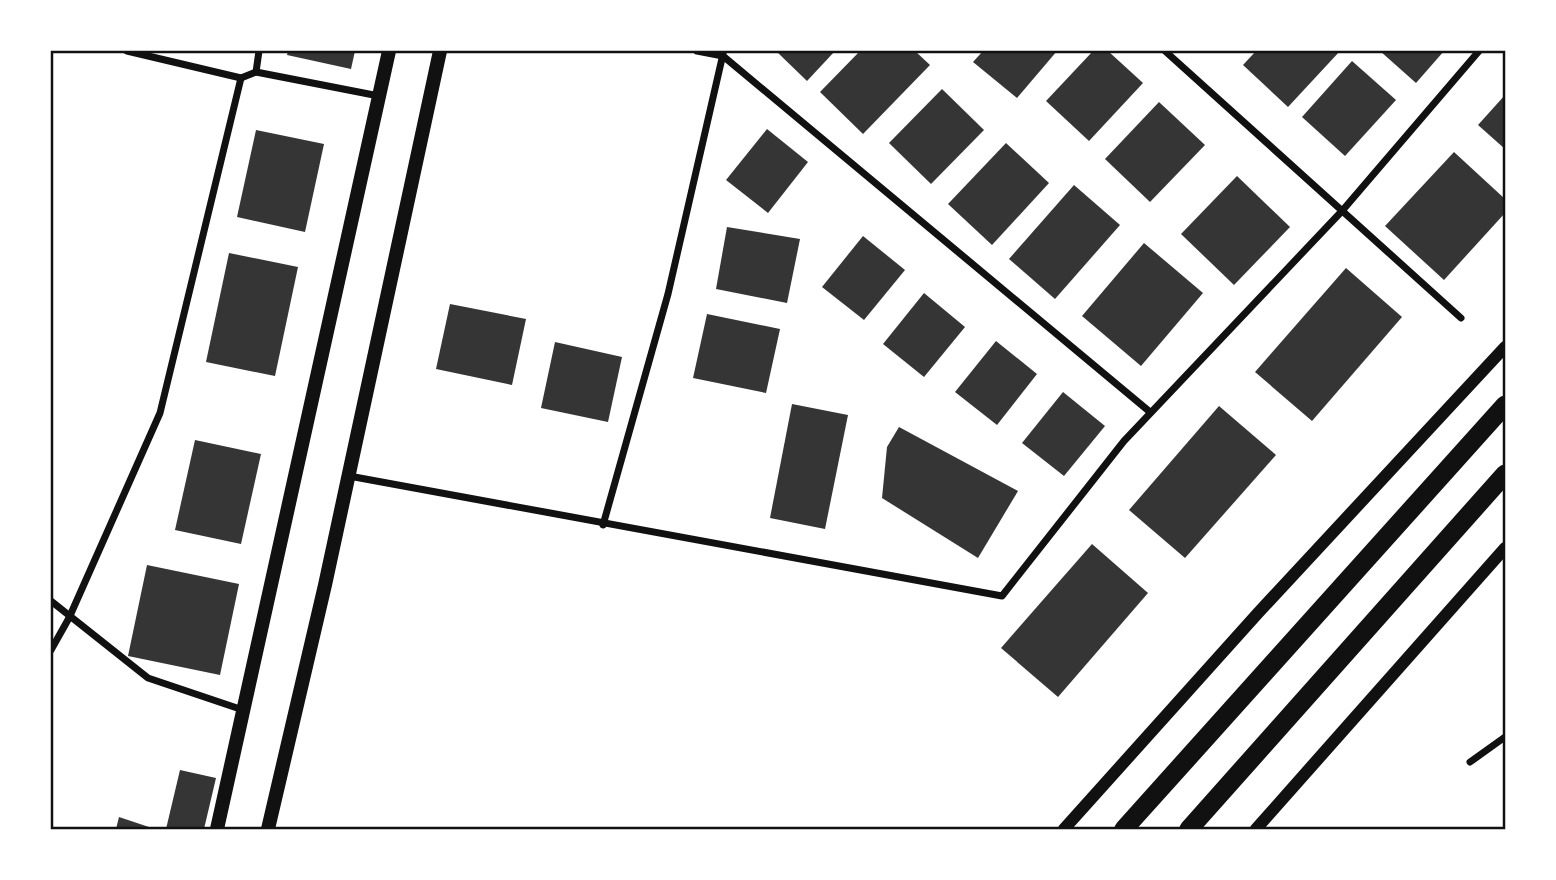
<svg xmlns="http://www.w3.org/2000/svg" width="1556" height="880" font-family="Raleway,sans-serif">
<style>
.building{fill:#353535}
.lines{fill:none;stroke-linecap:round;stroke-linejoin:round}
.minor{stroke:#111;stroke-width:7}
.tertiary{stroke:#111;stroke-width:12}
.secondary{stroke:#111;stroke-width:14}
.trunk{stroke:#111;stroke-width:19}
.neatline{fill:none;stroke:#111;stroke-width:2.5}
</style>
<rect width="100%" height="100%" fill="#fff"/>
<!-- building -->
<g class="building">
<polygon points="288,51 355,51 351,69 287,55"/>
<polygon points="776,51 835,51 807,81"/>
<polygon points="860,51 915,51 930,65 863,134 820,92"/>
<polygon points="983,51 1057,51 1017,98 973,62"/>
<polygon points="1093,51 1108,51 1143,83 1089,141 1046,101"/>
<polygon points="1256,51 1340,51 1288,107 1243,65"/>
<polygon points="1380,51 1444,51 1416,83"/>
<polygon points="1352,61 1396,100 1345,156 1302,117"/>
<polygon points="942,89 984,130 931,184 889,143"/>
<polygon points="1505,95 1505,149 1478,125"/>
<polygon points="1159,102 1205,145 1150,202 1105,159"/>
<polygon points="767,129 808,162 768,213 726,180"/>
<polygon points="256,130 324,144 305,232 237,217"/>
<polygon points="1006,143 1049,183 992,245 948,204"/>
<polygon points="1454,152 1505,199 1505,213 1444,280 1385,226"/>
<polygon points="1237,176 1290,227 1234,285 1181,234"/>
<polygon points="1074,185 1120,225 1055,299 1009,259"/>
<polygon points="727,227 800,239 787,303 716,289"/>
<polygon points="863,236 905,270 864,320 822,287"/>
<polygon points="1144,243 1203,293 1141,366 1082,316"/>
<polygon points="229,253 298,267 275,376 206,362"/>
<polygon points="1346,268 1402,317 1312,421 1255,372"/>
<polygon points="924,293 965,327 924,377 883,344"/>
<polygon points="450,304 526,319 512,385 436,369"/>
<polygon points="707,314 780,329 766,393 693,378"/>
<polygon points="996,341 1037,374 997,425 955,392"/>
<polygon points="555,342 622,357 608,422 541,408"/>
<polygon points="1063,392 1105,426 1064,476 1022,443"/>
<polygon points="792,404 848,415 825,529 770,518"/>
<polygon points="1219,406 1276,455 1185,558 1129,510"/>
<polygon points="899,427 1018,491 978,558 882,498 887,447"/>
<polygon points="195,440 261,454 241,544 175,530"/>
<polygon points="1092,544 1148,593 1058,697 1001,648"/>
<polygon points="147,565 239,584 220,675 128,656"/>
<polygon points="180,770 216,778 204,829 166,829"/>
<polygon points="119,817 155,829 116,829"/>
</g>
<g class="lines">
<!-- minor -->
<g class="minor">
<polyline points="127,51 241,78 256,72 379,96"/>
<polyline points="697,51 723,56 1150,412"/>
<polyline points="1165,51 1461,318"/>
<polyline points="256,72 259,51"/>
<polyline points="349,476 1002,596 1124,441 1342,211 1479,51"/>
<polyline points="603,525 668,294 723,54"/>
<polyline points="51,601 148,678 243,710"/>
<polyline points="51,650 69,618 160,413 241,78"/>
<polyline points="1470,762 1505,737"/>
</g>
<!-- tertiary -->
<g class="tertiary">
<polyline points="1064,829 1258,613 1505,347"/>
<polyline points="1256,829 1505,548"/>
</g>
<!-- secondary -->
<g class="secondary">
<polyline points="217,829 389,51"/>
<polyline points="268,829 325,585 440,51"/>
</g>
<!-- trunk -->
<g class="trunk">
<polyline points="1124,829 1505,405"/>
<polyline points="1189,829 1505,474"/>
</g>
</g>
<!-- border -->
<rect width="1556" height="880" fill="none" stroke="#ffffff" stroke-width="105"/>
<rect x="52" y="52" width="1452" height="776" class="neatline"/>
</svg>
